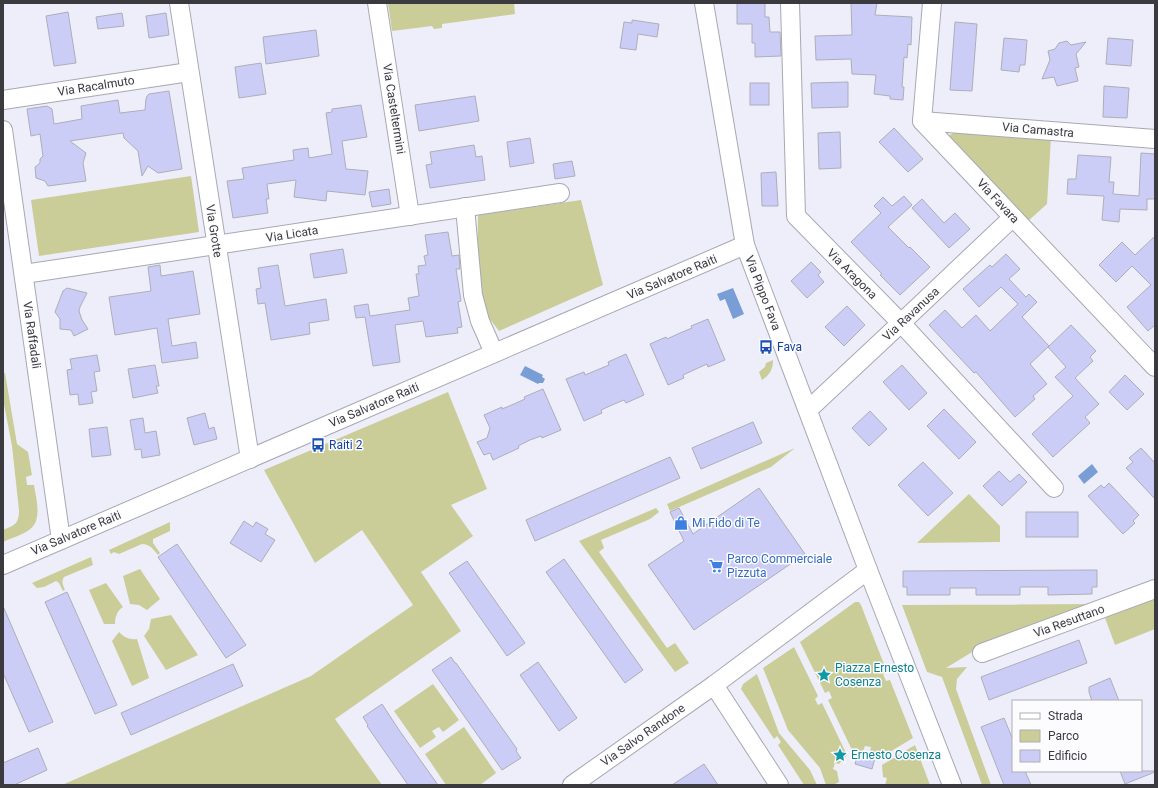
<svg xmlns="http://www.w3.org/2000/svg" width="1158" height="788" font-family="Roboto,sans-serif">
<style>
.green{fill:#cbcd98}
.water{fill:#799ed6}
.building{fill:#cccdf6;stroke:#adaeb9}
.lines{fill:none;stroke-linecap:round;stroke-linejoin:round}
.street-casing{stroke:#a8a8b3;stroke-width:20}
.street{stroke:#fff;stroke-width:18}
.labels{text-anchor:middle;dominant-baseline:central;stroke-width:3;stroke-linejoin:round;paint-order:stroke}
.street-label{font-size:12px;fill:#3a3a3f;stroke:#fcfcff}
.transit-label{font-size:12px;fill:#164399;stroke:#fcfcff;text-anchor:start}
.shop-label{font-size:12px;fill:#366cbe;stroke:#fcfcff;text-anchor:start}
.culture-label{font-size:12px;fill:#0d838f;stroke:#fcfcff;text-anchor:start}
</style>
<rect width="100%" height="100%" fill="#eeeefa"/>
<!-- green -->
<g class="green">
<polygon points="388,3 514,3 515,14 442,24 442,28 434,29 432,26 392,31"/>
<polygon points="955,132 1051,138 1047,204 1027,222 948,138 950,135"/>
<polygon points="191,176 199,232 39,256 31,200"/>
<polygon points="581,200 603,285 499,331 486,314 477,293 478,215"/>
<path d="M773,360c0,9 -3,15 -11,20l-3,-8 6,-5 1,-4z"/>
<path d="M3,373h2l12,71 11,8 4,23 -6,2 1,8h7c2,13 9,36 -5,45 -7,5 -18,8 -26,12v-12c12,-5 16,-6 16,-20l-7,-64 -9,-47z"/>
<polygon points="448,392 487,489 451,505 473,536 421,572 461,631 335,719 382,785 62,785 311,676 413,605 362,530 315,563 264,470"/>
<polygon points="795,448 771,467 670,511 667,504"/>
<polygon points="969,494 1000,526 1000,542 917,543"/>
<polygon points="656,508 659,512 650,519 601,540 604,548 599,552 667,648 675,643 689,663 675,672 579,541"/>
<path d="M170,522v9l-17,8v4l7,10 -2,2c-5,-6 -8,-11 -16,-11l-23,10 -5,-2 -3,2 -2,-4z"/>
<path d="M91,557l2,8 -29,12c-3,5 -1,8 1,13l-2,1 -4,-8 -3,-2 -12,6 -7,1 -5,-5z"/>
<polygon points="140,569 160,599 147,610 139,605 130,604 123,576"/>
<polygon points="1155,579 1155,583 977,649 946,668 967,667 957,679 956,689 991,785 982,785 942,677 927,672 902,605 1093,604"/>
<path d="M106,583l17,24c-6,4 -8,10 -8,17h-11l-15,-34z"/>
<polygon points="1155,596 1155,629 1115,645 1104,615"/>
<polygon points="855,602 859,602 861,605 887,672 883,674 886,681 890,680 913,738 878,759 870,752 871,747 865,746 863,751 853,752 828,700 832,698 829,691 825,693 800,642"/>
<polygon points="171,615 198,655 166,670 144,636 149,629 151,619"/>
<path d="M119,632c5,5 10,8 18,7l12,39 -17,8 -20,-45z"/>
<polygon points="794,647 818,696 815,699 818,705 822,703 847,755 839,764 835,763 833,769 837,771 839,782 833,785 826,785 820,768 788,730 763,668"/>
<polygon points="757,674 779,733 810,770 817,785 804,785 778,745 781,742 777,736 774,739 741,689 743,684"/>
<polygon points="433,684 459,720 443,732 439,727 432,731 436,737 420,748 394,711"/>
<polygon points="464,727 496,773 480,785 446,785 425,754"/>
<polygon points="915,745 930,785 881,785 881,784 885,785 887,778 883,777 882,765"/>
</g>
<!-- water -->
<g class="water">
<polygon points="733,288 744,314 733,319 725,299 720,301 717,294"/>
<polygon points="525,366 543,375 542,377 545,379 543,383 539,383 538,384 520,375"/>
<polygon points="1092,464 1098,472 1084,484 1078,476"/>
</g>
<!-- building -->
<g class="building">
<polygon points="737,3 765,3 765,17 769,17 770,32 780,32 781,56 755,57 755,43 752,43 752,24 737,24"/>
<polygon points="851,3 877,3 875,15 912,17 911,45 908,44 907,58 904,57 902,87 904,87 903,100 890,99 890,96 874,94 876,75 852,74 851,59 816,60 815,36 852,35"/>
<polygon points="68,12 76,63 54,66 46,16"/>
<polygon points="122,13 124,26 98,29 96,17"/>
<polygon points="166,13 169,35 149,38 146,16"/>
<polygon points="632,20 659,24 657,37 638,34 636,50 620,48 624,22 632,23"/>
<polygon points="955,22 977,24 972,91 950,90"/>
<polygon points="316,30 319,56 266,64 263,37"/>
<polygon points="1004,38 1027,40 1025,65 1020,65 1019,72 1001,70"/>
<polygon points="1108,38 1133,40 1131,66 1106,64"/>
<polygon points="1067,41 1071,45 1086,42 1076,54 1079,67 1075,68 1078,81 1057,86 1054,77 1042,79 1050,60 1048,51 1055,49 1059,43"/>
<polygon points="261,63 266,94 239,98 235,67"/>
<polygon points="848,82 848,107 812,108 811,83"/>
<rect x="750" y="83" width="19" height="22"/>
<polygon points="1104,86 1129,88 1127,118 1103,117"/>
<polygon points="169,91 182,169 158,173 148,166 142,176 138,151 124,138 123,133 70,141 86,153 83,163 86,181 48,186 45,181 36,178 35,167 40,163 40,159 43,156 40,134 31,136 27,109 47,106 52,109 54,124 82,119 81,106 99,103 118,100 120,113 145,110 146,99 147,96 149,94"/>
<polygon points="475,96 479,121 419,131 415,105"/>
<polygon points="361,105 367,137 342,141 346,169 368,171 365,195 327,191 326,201 294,197 296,180 267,184 269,199 266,199 268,213 233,218 227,181 244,179 242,168 294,160 293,150 308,148 309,158 332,154 326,113 332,112 332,109"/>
<polygon points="894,128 923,159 908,172 879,142"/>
<polygon points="840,132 841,168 819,169 818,133"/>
<polygon points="530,138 534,163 510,167 507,142"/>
<polygon points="474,145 476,157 482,156 485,180 430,188 426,165 432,164 430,152"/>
<polygon points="1141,153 1155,154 1155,199 1147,199 1147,210 1120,209 1119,222 1102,220 1104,196 1067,194 1068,179 1076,179 1078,155 1111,157 1109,182 1114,182 1113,194 1139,196"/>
<polygon points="572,161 575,176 555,179 553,164"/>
<polygon points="776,172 778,206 762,206 761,173"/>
<polygon points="389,189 391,204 372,207 369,192"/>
<polygon points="904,196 912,205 888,227 909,248 910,247 930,267 900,295 880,275 882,274 851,242 881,213 874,206 883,197 892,206"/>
<polygon points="922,199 944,223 955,213 970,229 949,248 912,208"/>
<polygon points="448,232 452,256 459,255 460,269 456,269 461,301 458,302 462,327 457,328 458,333 426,337 423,321 395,325 400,362 373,366 365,317 356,318 354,306 368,304 370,316 410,310 408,298 419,296 416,274 419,274 418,266 426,265 424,256 428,255 425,235"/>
<polygon points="1155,236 1155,325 1148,331 1127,307 1151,285 1132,266 1116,282 1099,265 1122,242 1135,255"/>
<polygon points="343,249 347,273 314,278 310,254"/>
<polygon points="1006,254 1020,269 1009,279 1026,297 1029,294 1037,302 1022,317 1049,346 1030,364 1047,384 1033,396 1035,399 1015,417 976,372 974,373 929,325 945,310 962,328 976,315 990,331 1018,304 1001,287 979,307 963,289 990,265 992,267"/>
<polygon points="811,262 821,272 818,275 824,282 807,298 791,281"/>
<polygon points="160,265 161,276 193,271 200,314 168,319 172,346 196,342 198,358 162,363 157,328 115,335 109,297 151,291 148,267"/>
<polygon points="278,265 285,306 326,299 329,320 309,323 310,334 271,340 265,303 258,304 256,289 261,288 258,268"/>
<polygon points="67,288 87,293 80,307 79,311 82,320 88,329 74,336 71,330 60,329 60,319 55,312 63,291"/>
<polygon points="847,306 865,325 844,346 825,327"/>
<polygon points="708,319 725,360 708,367 707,364 696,369 683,375 684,378 668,385 650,344 666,337 667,339 680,333 692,328 691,326"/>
<polygon points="1071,325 1096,351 1090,357 1093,361 1075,378 1099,404 1085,417 1090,423 1053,457 1032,434 1073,396 1055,377 1066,367 1048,347"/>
<polygon points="626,354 644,395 626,403 624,400 612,405 601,410 602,413 584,421 566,379 584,372 585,375 609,365 608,362"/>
<polygon points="97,355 100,371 94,372 97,391 91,392 93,403 79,405 78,394 70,395 67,370 72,369 70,359"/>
<polygon points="155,365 159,386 156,386 158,393 133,398 128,369"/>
<polygon points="902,365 927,393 909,410 883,382"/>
<polygon points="1125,375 1144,394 1127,410 1109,392"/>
<polygon points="543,389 561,430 542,438 541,436 530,440 518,446 519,448 493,460 490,453 484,455 477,442 487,438 490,428 484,415 502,407 502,409 514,404 525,399 524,397"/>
<polygon points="944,409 976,442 959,459 927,426"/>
<polygon points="870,411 887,429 869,446 852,428"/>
<polygon points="205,413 209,429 214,427 217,439 194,445 187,418"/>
<polygon points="143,418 145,433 156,431 160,455 142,458 141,449 135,450 130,420"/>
<polygon points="753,422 762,443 701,469 692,448"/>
<polygon points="107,427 111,455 92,457 89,429"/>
<polygon points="1141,448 1155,463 1155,499 1126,468 1133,462 1129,458"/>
<polygon points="670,457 680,478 535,541 526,520"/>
<polygon points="923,462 953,493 928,516 898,485"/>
<polygon points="999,471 1010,482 1019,474 1027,482 1002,506 983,486"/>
<polygon points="1109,483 1139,515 1133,521 1135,523 1123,534 1088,496 1101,485 1104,488"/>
<polygon points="759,488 805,554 694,630 648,565 684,541 670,512 679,508 693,534"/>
<rect x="1026" y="512" width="52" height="25"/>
<polygon points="244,521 253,527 256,522 268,529 265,534 275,540 261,562 230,543"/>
<polygon points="177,544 246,645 226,658 158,557"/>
<polygon points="564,559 643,670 625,683 546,572"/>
<polygon points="467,561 525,643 507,656 449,573"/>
<polygon points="1097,570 1097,587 1092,587 1092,594 1048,595 1048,587 1020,587 1020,595 976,595 976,588 950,588 950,595 907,595 907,587 903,587 903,571"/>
<polygon points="67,592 117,705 95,714 45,602"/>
<polygon points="3,606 53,722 29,732 3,673"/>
<polygon points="1079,640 1087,663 989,700 981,677"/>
<polygon points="451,657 455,663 456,663 517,749 516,751 521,758 502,770 432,670"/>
<polygon points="538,662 577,718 559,731 520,675"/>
<polygon points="233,664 243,686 131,735 121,713"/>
<polygon points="1110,678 1119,701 1092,701 1089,692 1089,687"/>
<polygon points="382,704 399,730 438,785 408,785 367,726 368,725 363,717"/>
<polygon points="1004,718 1013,740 1013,771 1025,771 1031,785 1004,785 981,727"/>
<polygon points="38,748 47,770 14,785 3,785 3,763"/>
<polygon points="858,753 875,758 872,769 855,764"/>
<polygon points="704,764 718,785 672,785"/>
<polygon points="1120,771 1155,771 1155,772 1125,784"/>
</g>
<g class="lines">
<defs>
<g id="street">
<polyline points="179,3 250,459"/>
<polyline points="377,3 410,216"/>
<polyline points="704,3 745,245 868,570 952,785"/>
<polyline points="790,3 796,216 901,323 1054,488"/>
<polyline points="932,3 922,121 1155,367"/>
<polyline points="3,100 189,72"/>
<polyline points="922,121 1155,139"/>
<polyline points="3,130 61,540"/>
<polyline points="465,207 473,295 480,321 494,353"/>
<polyline points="24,274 560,193"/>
<polyline points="808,410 901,323 1013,217"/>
<polyline points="3,565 745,245"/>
<polyline points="982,653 1155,589"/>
<polyline points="714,685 779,785"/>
<polyline points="572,785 714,685 868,570"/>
</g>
</defs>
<!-- street casing -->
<use href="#street" class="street-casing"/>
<!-- street -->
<use href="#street" class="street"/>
</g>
<!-- icons -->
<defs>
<symbol id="bus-bare" viewBox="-9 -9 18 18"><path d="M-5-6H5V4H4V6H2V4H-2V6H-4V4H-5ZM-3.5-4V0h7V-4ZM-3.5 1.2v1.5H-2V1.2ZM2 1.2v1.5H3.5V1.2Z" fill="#1a4fb4" stroke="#fcfcff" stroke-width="2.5" paint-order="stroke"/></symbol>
<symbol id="shop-bare" viewBox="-9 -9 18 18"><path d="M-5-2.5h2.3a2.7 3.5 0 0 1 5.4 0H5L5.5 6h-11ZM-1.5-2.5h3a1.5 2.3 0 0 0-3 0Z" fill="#3f7fe0" stroke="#fcfcff" stroke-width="2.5" paint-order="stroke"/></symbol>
<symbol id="supermarket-bare" viewBox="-9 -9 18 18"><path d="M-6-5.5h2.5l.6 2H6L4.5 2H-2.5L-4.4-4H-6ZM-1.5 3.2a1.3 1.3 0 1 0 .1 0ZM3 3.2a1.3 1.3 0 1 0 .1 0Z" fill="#3f7fe0" stroke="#fcfcff" stroke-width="2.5" paint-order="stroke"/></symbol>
<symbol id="sight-bare" viewBox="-9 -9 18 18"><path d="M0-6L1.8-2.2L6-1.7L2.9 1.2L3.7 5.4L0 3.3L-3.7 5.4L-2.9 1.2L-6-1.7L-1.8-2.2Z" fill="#0f9aa8" stroke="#fcfcff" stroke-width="2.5" paint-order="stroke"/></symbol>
</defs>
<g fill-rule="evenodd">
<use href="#bus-bare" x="756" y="337" width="20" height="20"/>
<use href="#bus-bare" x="308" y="435" width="20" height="20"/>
<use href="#shop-bare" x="671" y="513" width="20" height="20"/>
<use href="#supermarket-bare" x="706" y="556" width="20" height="20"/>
<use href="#sight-bare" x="814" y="665" width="20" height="20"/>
<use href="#sight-bare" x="830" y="745" width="20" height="20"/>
</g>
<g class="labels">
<!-- street labels -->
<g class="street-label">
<text transform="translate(96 86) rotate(-9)">Via Racalmuto</text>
<text transform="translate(394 109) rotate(81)">Via Casteltermini</text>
<text transform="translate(1038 130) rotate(5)">Via Camastra</text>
<text transform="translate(998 201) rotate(47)">Via Favara</text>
<text transform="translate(214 231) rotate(81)">Via Grotte</text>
<text transform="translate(292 234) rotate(-9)">Via Licata</text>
<text transform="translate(852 274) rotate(45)">Via Aragona</text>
<text transform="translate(672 277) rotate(-23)">Via Salvatore Raiti</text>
<text transform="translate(763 293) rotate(69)">Via Pippo Fava</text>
<text transform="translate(911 314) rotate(-43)">Via Ravanusa</text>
<text transform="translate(32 335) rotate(82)">Via Raffadali</text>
<text transform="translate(374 405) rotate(-23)">Via Salvatore Raiti</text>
<text transform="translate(76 533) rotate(-23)">Via Salvatore Raiti</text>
<text transform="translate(1069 621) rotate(-20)">Via Resuttano</text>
<text transform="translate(643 735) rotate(-35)">Via Salvo Randone</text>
</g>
<!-- transit labels -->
<g class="transit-label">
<text x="777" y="347">Fava</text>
<text x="329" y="445">Raiti 2</text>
</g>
<!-- shop labels -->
<g class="shop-label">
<text x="692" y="523">Mi Fido di Te</text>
<text x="727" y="559">Parco Commerciale<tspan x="727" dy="14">Pizzuta</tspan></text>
</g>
<!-- culture labels -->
<g class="culture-label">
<text x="835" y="668">Piazza Ernesto<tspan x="835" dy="14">Cosenza</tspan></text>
<text x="851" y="755">Ernesto Cosenza</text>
</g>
</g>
<!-- border -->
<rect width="1158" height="788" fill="none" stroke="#3a3a3f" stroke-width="8"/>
<!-- legend -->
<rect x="1012" y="700" width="130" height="72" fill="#fcfcff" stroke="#aeaeb2"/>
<rect x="1020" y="713" width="20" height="6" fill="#ffffff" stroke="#aeaeb2"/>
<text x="1048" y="720" font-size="12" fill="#3a3a3f">Strada</text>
<rect x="1020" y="730" width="20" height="12" fill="#cbcd98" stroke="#aeaeb2"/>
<text x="1048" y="740" font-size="12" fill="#3a3a3f">Parco</text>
<rect x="1020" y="750" width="20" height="12" fill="#cccdf6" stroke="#aeaeb2"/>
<text x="1048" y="760" font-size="12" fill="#3a3a3f">Edificio</text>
</svg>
